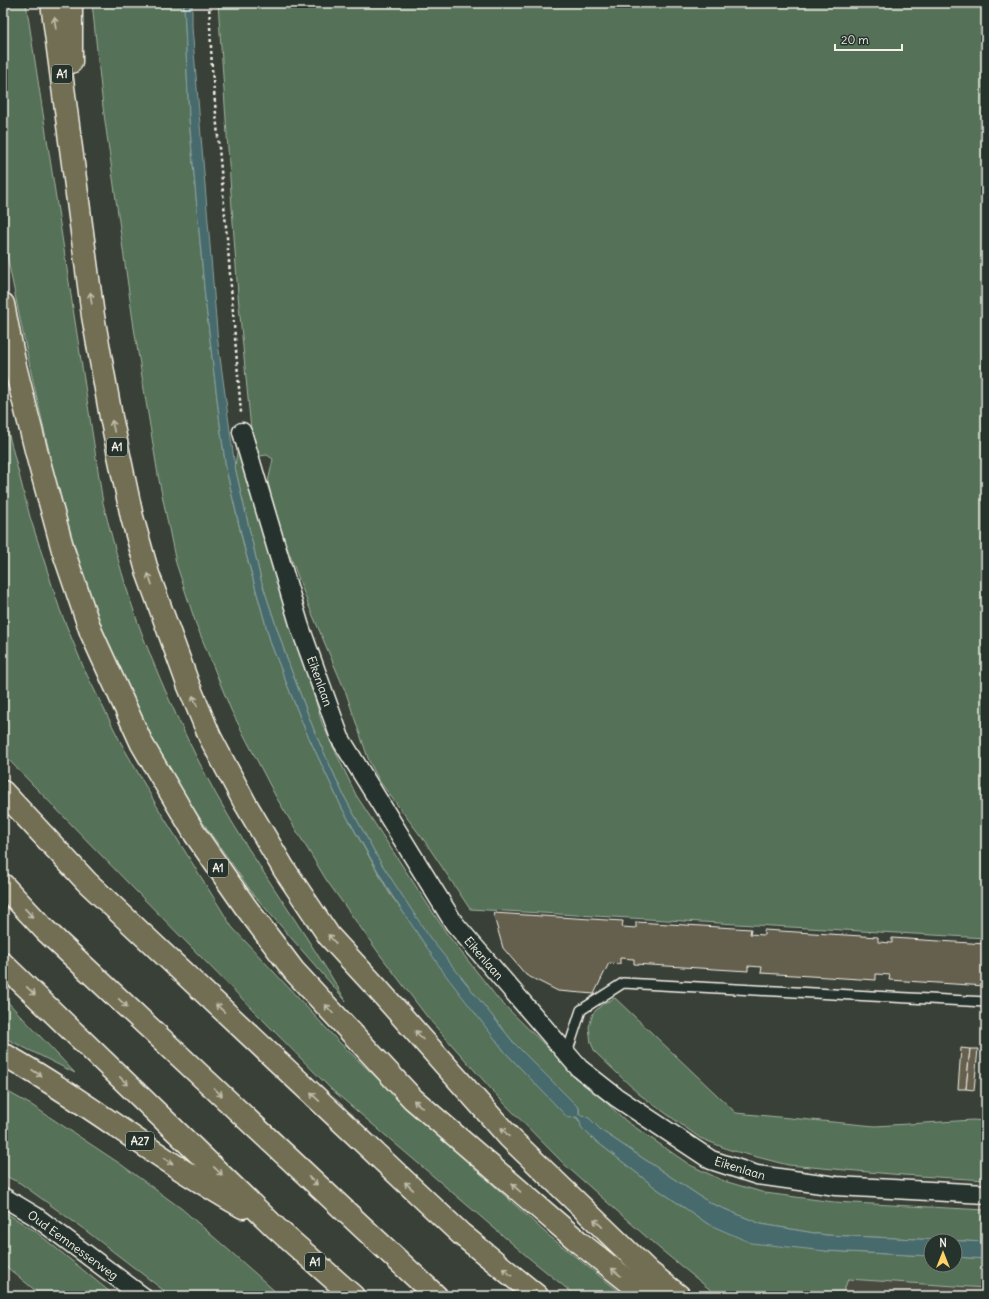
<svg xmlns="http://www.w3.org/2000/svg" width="989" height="1299" font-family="Delius,sans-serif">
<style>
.built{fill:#494c41}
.green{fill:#547158;stroke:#a4b1a0}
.water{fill:#476a6d;stroke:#8ca09e}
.building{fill:#655e4e;stroke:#f4f1e8}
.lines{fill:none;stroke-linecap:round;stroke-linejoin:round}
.lane-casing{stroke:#f4f1e8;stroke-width:12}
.street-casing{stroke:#f4f1e8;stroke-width:21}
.highway-casing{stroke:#f4f1e8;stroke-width:25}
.path{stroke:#f4f1e8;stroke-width:2.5;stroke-dasharray:3 3;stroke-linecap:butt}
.lane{stroke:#26332d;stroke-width:9}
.street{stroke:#26332d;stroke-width:18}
.highway{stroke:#726e52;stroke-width:22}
.oneway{stroke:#c0bdac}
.labels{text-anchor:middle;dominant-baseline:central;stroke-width:3.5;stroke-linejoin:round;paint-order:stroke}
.shield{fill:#26332d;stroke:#b6b8b0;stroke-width:1}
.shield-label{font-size:11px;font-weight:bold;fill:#f4f1e8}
.street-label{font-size:12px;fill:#f4f1e8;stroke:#26332d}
</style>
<rect width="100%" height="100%" fill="#394037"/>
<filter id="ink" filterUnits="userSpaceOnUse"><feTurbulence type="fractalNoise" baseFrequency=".025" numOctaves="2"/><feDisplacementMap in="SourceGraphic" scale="8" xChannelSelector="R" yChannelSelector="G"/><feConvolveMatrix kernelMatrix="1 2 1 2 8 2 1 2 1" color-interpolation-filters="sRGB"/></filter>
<g filter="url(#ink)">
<!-- built -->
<polygon class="built" points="847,1279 986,1288 986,1296 842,1296"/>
<!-- green -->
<g class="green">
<path d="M3,3h23l77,500c12,46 24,92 41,136 21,54 45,106 73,157 39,70 88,135 129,205l-93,-107 -79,-113 -37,-73 -33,-70 -43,-134 -30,-132 -28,-136z"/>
<polygon points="92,3 184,3 189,118 205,298 221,432 226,469 244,547 271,644 304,727 342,808 390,894 505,1052 568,1117 576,1117 592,1138 656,1188 708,1224 826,1251 931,1256 931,1265 955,1265 955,1257 986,1259 986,1288 848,1279 842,1296 718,1296 660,1249 564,1164 500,1099 428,1018 381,956 327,881 276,797 231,710 196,624 176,563 158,475 134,328 103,107"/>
<polygon points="218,3 986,3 986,938 470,909 426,843 380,782 369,761 346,693 308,604 277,520 268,482 273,459 267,455 260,456 252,440 238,295"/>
<polygon points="3,412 30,517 60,610 85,671 121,743 158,808 232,927 339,1042 396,1096 548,1235 625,1296 576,1296 529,1258 330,1088 132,887 3,754"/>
<polygon points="239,437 322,723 356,795 447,934 499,1000 551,1051 626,1121 690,1165 724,1181 765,1193 834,1202 986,1210 986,1242 826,1235 761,1224 710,1203 602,1131 589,1118 579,1114 579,1108 514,1043 430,939 379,860 345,798 315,733 287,659 261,580 235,467"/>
<polygon points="3,997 75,1073 3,1037"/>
<polygon points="615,998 736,1113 875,1126 973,1120 986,1121 986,1180 903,1175 788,1165 730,1150 700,1138 639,1094 595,1052 591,1043 589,1027 593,1013 604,1003"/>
<polygon points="3,1089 33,1106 119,1163 182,1209 256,1274 280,1296 171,1296 85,1230 20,1183 3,1175"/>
<polygon points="3,1211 35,1231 115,1296 42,1296 3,1264"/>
</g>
<!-- water -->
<polygon class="water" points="184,3 192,3 192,27 218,343 235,467 261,580 287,659 315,733 345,798 379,860 430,938 514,1043 579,1108 579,1114 589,1118 602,1131 710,1203 761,1224 826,1235 986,1242 986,1259 955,1257 955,1241 931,1241 931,1256 826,1251 751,1243 708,1224 656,1188 592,1138 581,1127 580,1121 577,1117 568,1118 505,1052 444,973 391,894 342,808 304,727 271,644 245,550 226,469 221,432 205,298 189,118"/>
<!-- building -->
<g class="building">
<polygon points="493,913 623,921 622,927 636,928 636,922 751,929 750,934 764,935 764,930 878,937 878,942 892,943 892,938 986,944 986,986 889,980 890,975 876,974 876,980 761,973 762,967 748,966 748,971 634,964 634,959 620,958 620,964 609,963 594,994 558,991 526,975 503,948"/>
<polygon points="961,1048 970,1049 966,1089 958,1089"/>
<polygon points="970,1049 978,1049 974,1090 966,1089"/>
</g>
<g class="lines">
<defs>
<polyline id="lane" points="567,1053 581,1010 623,983 986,1002"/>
<g id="street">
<polyline points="242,432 300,627 340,738 454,923 579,1068 616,1097 711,1160 757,1175 836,1186 986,1194"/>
<polyline points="3,1197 35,1216 142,1296"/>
</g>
<g id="highway">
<polyline points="52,3 93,316 111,417 132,517 148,574 188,684 210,737 245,803 284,869 329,936 376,987 509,1137 649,1272 679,1296"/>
<polyline points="71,3 71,62"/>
<polyline points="3,304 15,366 39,462 63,550 91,632 142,744 195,834 245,906 294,971 413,1099 580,1243 647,1296"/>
<polyline points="3,792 87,882 461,1234 537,1296"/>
<polyline points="3,885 45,930 436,1296"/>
<polyline points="3,964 276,1228 353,1296"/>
<path d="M3,1054c63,35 121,79 182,118 19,12 38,24 58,35"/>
</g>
</defs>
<!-- lane casing -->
<use href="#lane" class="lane-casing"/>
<!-- street casing -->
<use href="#street" class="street-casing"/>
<!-- highway casing -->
<use href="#highway" class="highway-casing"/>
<!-- path -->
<polyline class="path" points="209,3 212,69 228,249 241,413"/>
<!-- lane -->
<use href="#lane" class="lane"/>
<!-- street -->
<use href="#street" class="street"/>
<!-- highway -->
<use href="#highway" class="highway"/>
</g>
<!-- one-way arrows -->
<defs><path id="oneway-shaft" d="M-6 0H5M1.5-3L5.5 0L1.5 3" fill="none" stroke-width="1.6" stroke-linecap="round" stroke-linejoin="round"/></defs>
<g class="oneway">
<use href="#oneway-shaft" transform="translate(55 23) rotate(-98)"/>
<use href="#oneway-shaft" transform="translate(91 298) rotate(-97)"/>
<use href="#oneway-shaft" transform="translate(113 426) rotate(-102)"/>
<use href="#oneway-shaft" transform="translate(150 579) rotate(-110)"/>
<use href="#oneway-shaft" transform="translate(195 701) rotate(-113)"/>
<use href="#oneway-shaft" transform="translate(29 913) rotate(47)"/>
<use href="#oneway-shaft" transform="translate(332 939) rotate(-131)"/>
<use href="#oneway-shaft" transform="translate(31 991) rotate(44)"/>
<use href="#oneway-shaft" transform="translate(123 1003) rotate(43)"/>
<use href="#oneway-shaft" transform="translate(220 1008) rotate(-137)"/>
<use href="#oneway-shaft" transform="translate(329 1009) rotate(-132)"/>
<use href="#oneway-shaft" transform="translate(419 1035) rotate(-131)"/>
<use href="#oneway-shaft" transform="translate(37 1073) rotate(33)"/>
<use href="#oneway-shaft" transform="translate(124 1081) rotate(44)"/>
<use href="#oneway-shaft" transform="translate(218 1092) rotate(43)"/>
<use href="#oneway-shaft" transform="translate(315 1097) rotate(-137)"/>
<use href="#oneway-shaft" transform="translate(418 1104) rotate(-139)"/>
<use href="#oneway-shaft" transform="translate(505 1132) rotate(-132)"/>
<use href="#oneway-shaft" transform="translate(168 1161) rotate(34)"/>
<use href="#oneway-shaft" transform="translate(218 1171) rotate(44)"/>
<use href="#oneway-shaft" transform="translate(313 1181) rotate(43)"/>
<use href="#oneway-shaft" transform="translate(409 1186) rotate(-137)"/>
<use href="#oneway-shaft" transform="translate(516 1188) rotate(-139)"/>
<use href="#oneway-shaft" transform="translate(598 1223) rotate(-136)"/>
<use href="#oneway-shaft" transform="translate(507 1272) rotate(-141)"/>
<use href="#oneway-shaft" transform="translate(616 1272) rotate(-141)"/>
</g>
</g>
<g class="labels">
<!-- shield labels -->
<g class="shield">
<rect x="52" y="65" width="20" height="18" rx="3"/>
<rect x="107" y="438" width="20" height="18" rx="3"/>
<rect x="208" y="859" width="20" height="18" rx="3"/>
<rect x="126" y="1132" width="28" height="18" rx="3"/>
<rect x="305" y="1253" width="20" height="18" rx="3"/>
</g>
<g class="shield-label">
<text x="62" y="74">A1</text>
<text x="117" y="447">A1</text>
<text x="218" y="868">A1</text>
<text x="140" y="1141">A27</text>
<text x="315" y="1262">A1</text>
</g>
<!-- street labels -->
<g class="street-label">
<text transform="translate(320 681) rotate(70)">Eikenlaan</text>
<text transform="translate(484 958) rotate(49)">Eikenlaan</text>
<text transform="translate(740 1168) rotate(17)">Eikenlaan</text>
<text transform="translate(73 1245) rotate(36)">Oud Eemnesserweg</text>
</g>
</g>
<!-- margin -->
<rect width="989" height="1299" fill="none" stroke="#26332d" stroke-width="16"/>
<rect x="8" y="8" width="973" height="1283" fill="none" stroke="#f4f1e8" stroke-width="1.5" filter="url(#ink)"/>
<!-- north arrow -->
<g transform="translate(943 1253)"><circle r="19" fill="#26332d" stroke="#787f78"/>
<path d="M0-3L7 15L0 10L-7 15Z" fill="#ffd166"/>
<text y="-6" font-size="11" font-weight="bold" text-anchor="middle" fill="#f4f1e8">N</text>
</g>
<!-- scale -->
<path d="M835 44v6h67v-6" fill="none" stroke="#f4f1e8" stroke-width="2"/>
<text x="841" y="44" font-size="12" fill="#f4f1e8" stroke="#26332d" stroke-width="3" paint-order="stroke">20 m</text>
</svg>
